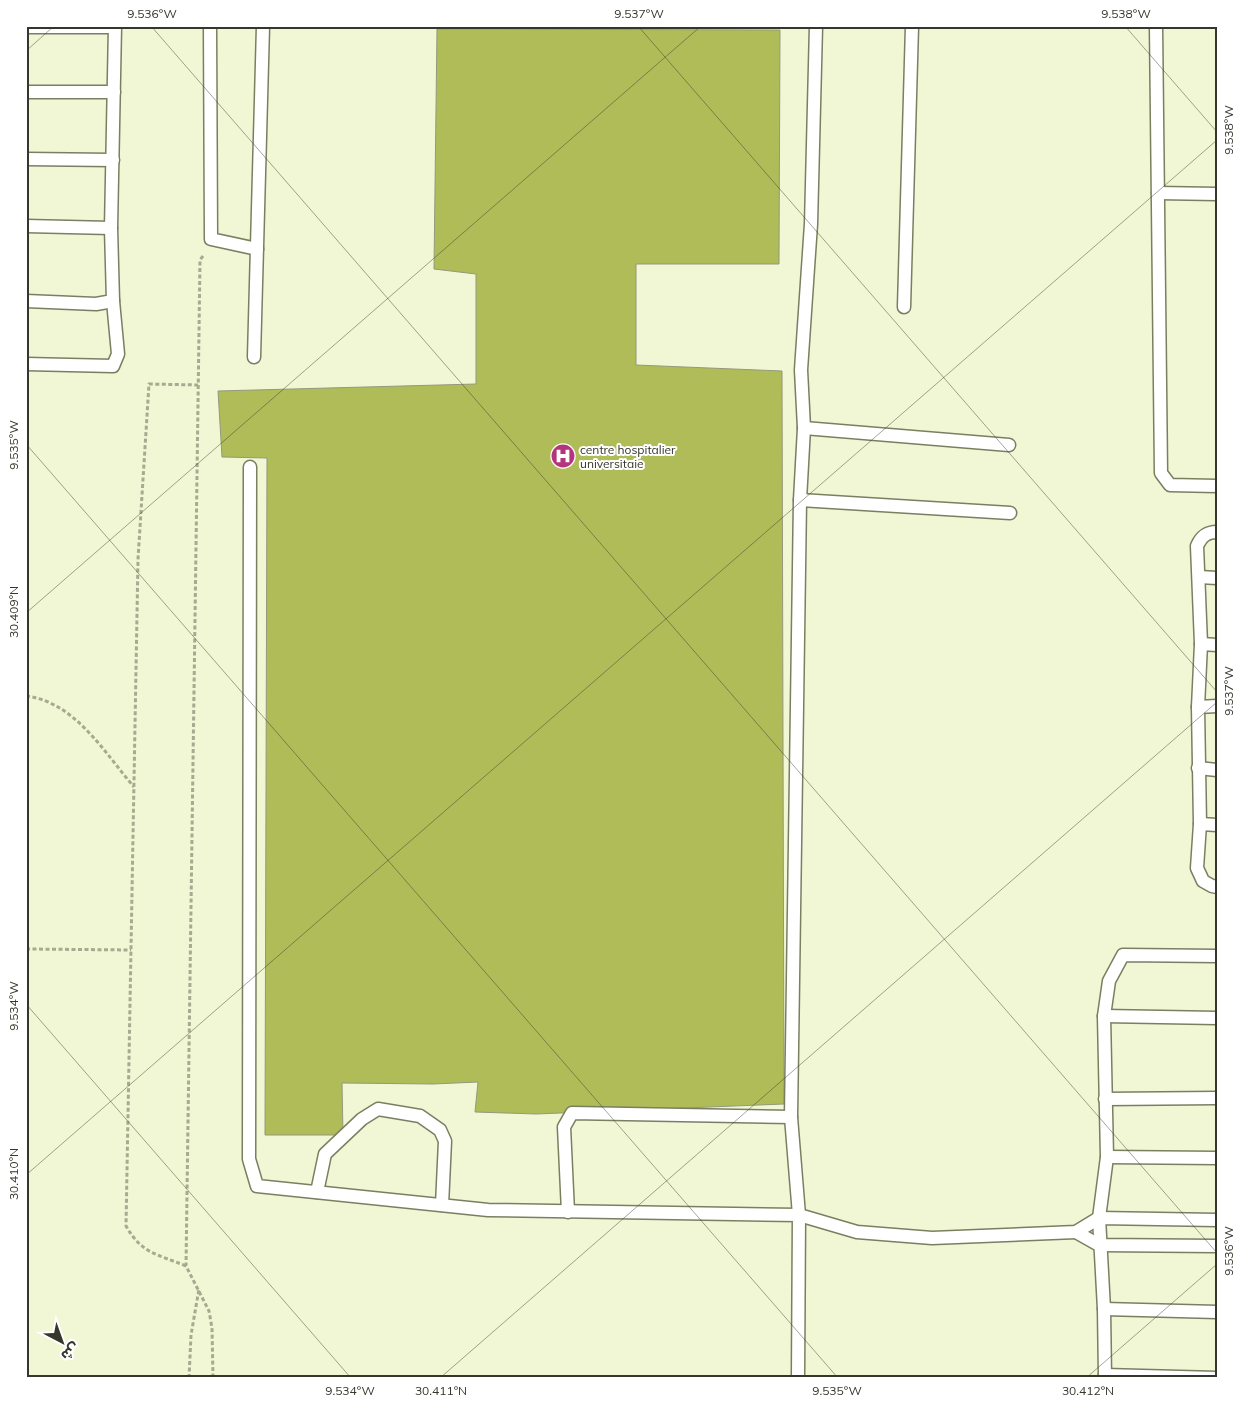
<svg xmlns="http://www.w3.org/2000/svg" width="1243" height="1404" font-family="Mulish,'Noto Sans Arabic',sans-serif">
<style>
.building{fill:#afbc58;stroke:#94997a}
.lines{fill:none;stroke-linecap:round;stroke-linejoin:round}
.lane-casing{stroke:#797f61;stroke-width:15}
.path{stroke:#a5aa90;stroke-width:3;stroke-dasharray:4 2.5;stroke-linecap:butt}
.lane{stroke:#fff;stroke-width:12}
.ticks{fill:none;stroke:#34372a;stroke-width:1;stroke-opacity:0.45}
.labels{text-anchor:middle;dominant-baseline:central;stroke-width:4;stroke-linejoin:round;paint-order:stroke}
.poi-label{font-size:12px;fill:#34372a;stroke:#fff;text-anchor:start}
.neatline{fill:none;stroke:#34372a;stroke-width:2}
.ticks-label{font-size:12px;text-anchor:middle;fill:#34372a}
</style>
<rect width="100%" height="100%" fill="#f1f7d5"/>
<!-- building -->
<polygon class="building" points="437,29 780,30 779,264 636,264 636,365 782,371 784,1104 536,1114 475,1112 478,1082 433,1084 342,1083 343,1135 265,1135 267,458 222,457 218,391 476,384 476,274 434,269"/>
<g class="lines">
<defs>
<g id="lane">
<polyline points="210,26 211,239 257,249"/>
<polyline points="816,26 811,224 801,370 804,428 800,500 791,1117 799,1215 857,1232 932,1238 1076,1232 1099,1218 1217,1220"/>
<polyline points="1156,26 1161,473 1170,485 1217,486"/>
<polyline points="26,27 115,27"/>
<polyline points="26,92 114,92"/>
<polyline points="26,159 113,160"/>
<polyline points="1158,193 1217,194"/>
<polyline points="26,226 111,228"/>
<polyline points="26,301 96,304 113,301 111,228 115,26"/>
<polyline points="904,307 912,26"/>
<polyline points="254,357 263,26"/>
<polyline points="26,364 113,366 118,354 113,301"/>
<polyline points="804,428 1009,445"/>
<polyline points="250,467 249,1159 257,1186 488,1210 799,1215 798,1378"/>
<polyline points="800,500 1010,513"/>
<path d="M1217,532c-11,0 -16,5 -20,14l4,98 -3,63 2,117 -3,44 6,13 9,5 5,1"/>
<polyline points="1199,577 1217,578"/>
<polyline points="1201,644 1217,645"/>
<polyline points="1198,707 1217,706"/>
<polyline points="1198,768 1217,770"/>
<polyline points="1200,824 1217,825"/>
<polyline points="1104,1016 1217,1018"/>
<polyline points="1105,1099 1217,1098"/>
<polyline points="1107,1157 1217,1158"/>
<polyline points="317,1192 325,1154 362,1119 378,1109 420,1116 440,1130 445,1141 442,1205"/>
<polyline points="568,1212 564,1127 572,1113 791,1117"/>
<polyline points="1076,1232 1099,1245 1217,1246"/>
<polyline points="1104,1309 1217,1312"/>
<polyline points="1105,1375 1217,1378"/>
<polyline points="1105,1378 1104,1309 1099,1218 1107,1157 1104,1016 1109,981 1123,955 1217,956"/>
</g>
</defs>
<!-- lane casing -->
<use href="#lane" class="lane-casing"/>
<!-- path -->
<g class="path">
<polyline points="203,256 200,260 186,1266 209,1311 212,1328 213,1378"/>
<path d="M26,696c49,6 78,56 108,91"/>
<polyline points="26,949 131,950"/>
<path d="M186,1266c-29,-12 -44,-12 -60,-40l12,-667 11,-175 49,1"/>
<polyline points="189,1378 191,1335 199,1289"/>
</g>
<!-- lane -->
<use href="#lane" class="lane"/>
</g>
<!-- ticks -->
<path class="ticks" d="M151,26l1066,1227M638,26l579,666M1125,26l92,106M26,51l28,-25M26,444l812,934M26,613l675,-587M26,1004l325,374M26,1175l1191,-1035M440,1378l777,-676M1086,1378l131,-114"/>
<!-- icons -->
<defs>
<symbol id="hospital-disc" viewBox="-11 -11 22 22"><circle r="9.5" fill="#b6347d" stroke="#fff"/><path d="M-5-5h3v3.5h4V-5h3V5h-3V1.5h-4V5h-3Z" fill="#fff"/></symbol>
</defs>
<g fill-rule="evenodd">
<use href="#hospital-disc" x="549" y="442" width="28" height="28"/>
</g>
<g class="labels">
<!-- poi labels -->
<g class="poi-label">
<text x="580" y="449">centre hospitalier<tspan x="580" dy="14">universitaie</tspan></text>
</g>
</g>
<!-- border -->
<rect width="1243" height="1404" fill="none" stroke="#ffffff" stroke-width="55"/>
<!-- north arrow -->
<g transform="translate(62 1342) rotate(139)" stroke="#ffffff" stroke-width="4" paint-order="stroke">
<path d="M0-4L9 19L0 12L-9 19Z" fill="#34372a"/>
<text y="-8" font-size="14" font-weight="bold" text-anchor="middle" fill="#34372a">ش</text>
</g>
<rect x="28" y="28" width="1188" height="1348" class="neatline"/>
<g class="ticks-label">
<text x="152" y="18">9.536°W</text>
<text x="639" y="18">9.537°W</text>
<text x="1126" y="18">9.538°W</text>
<text transform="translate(1229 130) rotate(-90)" y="4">9.538°W</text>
<text transform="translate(14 445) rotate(-90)" y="4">9.535°W</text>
<text transform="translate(14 612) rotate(-90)" y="4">30.409°N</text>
<text transform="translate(1229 691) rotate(-90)" y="4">9.537°W</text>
<text transform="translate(14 1006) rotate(-90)" y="4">9.534°W</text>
<text transform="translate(14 1174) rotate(-90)" y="4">30.410°N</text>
<text transform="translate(1229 1251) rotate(-90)" y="4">9.536°W</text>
<text x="350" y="1395">9.534°W</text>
<text x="441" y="1395">30.411°N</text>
<text x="837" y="1395">9.535°W</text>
<text x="1088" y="1395">30.412°N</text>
</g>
</svg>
